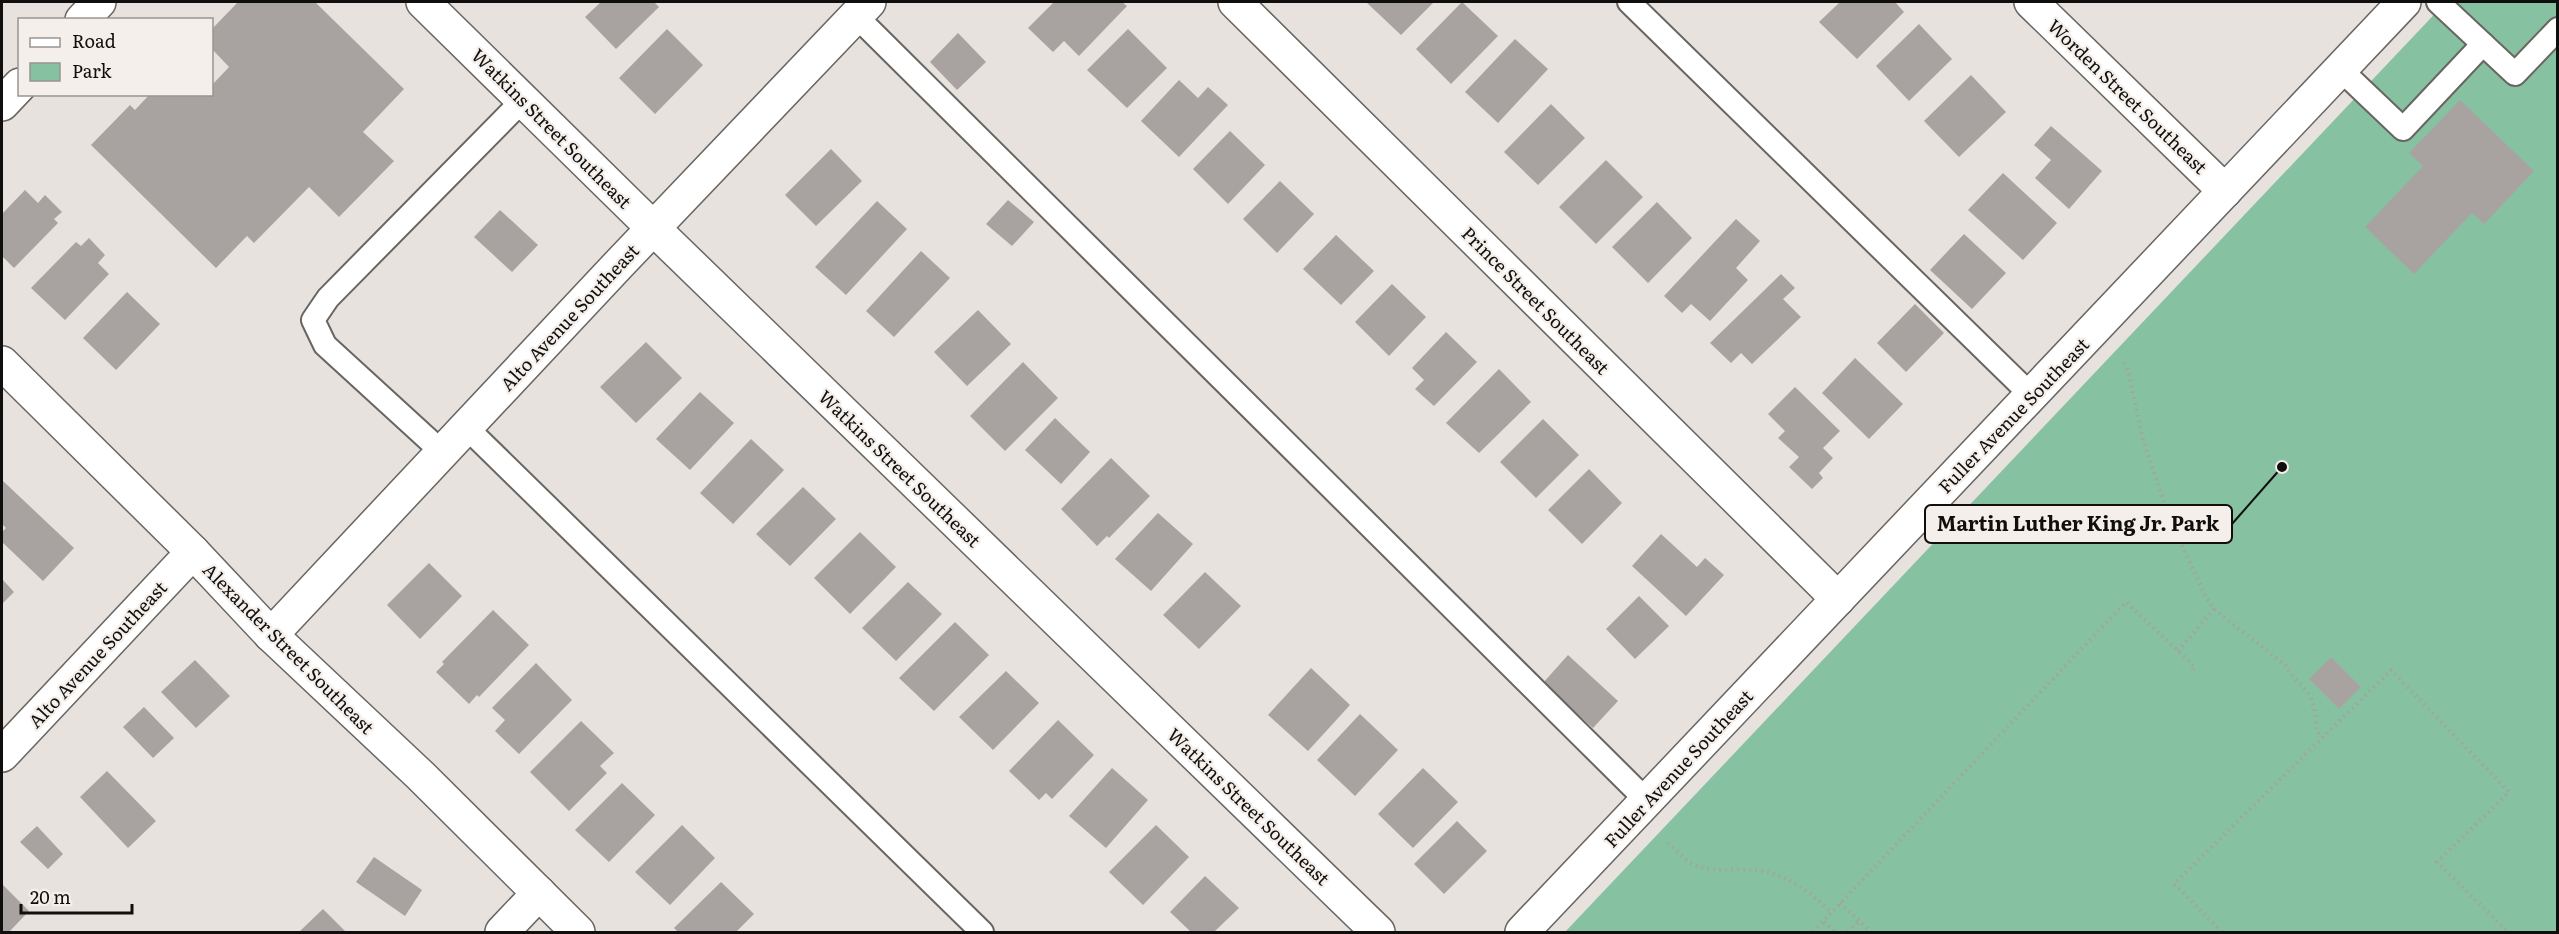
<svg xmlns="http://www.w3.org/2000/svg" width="2559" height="934" font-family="Literata,serif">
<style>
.green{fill:#86c2a2}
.building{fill:#a8a3a0}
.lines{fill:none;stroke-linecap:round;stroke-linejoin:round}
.service-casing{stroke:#696561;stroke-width:26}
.minor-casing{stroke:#696561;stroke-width:36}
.tertiary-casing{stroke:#696561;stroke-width:36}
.path{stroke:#a5a29e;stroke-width:4;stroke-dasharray:1.5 4.5;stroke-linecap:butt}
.service{stroke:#fff;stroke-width:22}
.minor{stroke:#fff;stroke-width:33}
.tertiary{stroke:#fff;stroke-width:33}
.labels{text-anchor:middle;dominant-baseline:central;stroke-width:4.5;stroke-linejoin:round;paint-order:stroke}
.street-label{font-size:18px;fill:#100f0d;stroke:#f4efeb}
.leader{fill:none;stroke:#100f0d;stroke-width:2}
.callout-dot{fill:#100f0d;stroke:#f4efeb;stroke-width:2}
.callout{fill:#f4efeb;stroke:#100f0d;stroke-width:2}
.callout-label{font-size:20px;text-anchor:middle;font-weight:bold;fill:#100f0d}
</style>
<rect width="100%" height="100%" fill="#e7e2de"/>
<!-- green -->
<polygon class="green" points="2446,2 2557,2 2557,932 1565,932"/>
<!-- building -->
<g class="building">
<polygon points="238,2 315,2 404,89 363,132 394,161 339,217 309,187 254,243 247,236 216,268 91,145 130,105 135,110 150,94 212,94 212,85 229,67 212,49 212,29"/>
<polygon points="601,2 654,2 659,7 616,49 585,17"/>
<polygon points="1054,2 1122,2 1127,6 1079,56 1064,41 1053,52 1028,28"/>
<polygon points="1366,2 1434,2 1401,35"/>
<polygon points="1462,2 1498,36 1451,84 1416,49"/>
<polygon points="1840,2 1895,2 1904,12 1857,59 1819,22"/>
<polygon points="1919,24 1952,59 1909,101 1876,66"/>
<polygon points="667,29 703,65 655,114 619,78"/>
<polygon points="1128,29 1167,68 1127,108 1087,70"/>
<polygon points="958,33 986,62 957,90 930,62"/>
<polygon points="1515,39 1548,69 1498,123 1465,92"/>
<polygon points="1971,75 2006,112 1959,157 1924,121"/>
<polygon points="1179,80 1198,98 1208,87 1228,105 1179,157 1141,121"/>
<polygon points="2460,100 2534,171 2484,224 2472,213 2414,274 2365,227 2423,166 2409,153"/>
<polygon points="1551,104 1585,138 1538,185 1504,152"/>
<polygon points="2051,126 2102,171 2069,209 2035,178 2051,160 2034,145"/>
<polygon points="1230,131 1265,165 1228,204 1193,169"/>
<polygon points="831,149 862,181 816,226 785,195"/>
<polygon points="1606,160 1643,197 1596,244 1559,207"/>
<polygon points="2003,173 2057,223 2023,260 1968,210"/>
<polygon points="1280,181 1314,214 1277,253 1243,219"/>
<polygon points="25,190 38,203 45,195 62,212 54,219 58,223 14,268 2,256 2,214"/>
<polygon points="1008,200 1034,222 1012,246 986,224"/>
<polygon points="877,201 907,229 846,295 815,267"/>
<polygon points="1657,202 1692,238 1648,283 1612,247"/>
<polygon points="500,210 538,245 512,272 474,237"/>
<polygon points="1736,219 1760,241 1736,268 1748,280 1710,321 1691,304 1682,313 1664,296"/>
<polygon points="1964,234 2006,273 1972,309 1930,270"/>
<polygon points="1336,235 1374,271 1341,305 1303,269"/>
<polygon points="89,238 105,255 98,263 109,274 65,320 31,288 76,242 81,246"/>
<polygon points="921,251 950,278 894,337 866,311"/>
<polygon points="1781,274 1795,288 1783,299 1801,317 1752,364 1741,353 1731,363 1710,343"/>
<polygon points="1392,284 1426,317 1389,356 1355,322"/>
<polygon points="127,292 160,324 116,370 83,338"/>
<polygon points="1915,304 1944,333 1906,372 1877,343"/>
<polygon points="978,310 1011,344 967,386 934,352"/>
<polygon points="1446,332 1477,362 1434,406 1415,389 1424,380 1412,368"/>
<polygon points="646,342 682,378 636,423 600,387"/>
<polygon points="1855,358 1903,404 1869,439 1822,393"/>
<polygon points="1023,362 1058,398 1005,451 970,416"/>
<polygon points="1499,369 1531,402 1479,453 1446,423"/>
<polygon points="1795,387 1840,431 1823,448 1833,458 1819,473 1823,478 1812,489 1789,467 1799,457 1778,438 1785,431 1768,414"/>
<polygon points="700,392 734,423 690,470 656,439"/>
<polygon points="1055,418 1090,452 1061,484 1025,450"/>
<polygon points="1543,419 1579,455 1536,498 1500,462"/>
<polygon points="751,439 784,470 733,524 700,493"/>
<polygon points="1111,458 1150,496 1109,538 1107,536 1097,546 1061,509"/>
<polygon points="1589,469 1622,503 1582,544 1548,510"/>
<polygon points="3,481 74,548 43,581 2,542 2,532 6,528 2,524"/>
<polygon points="803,487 836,519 790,566 756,534"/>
<polygon points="1158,513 1193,544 1151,591 1115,559"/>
<polygon points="860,532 896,567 850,614 814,578"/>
<polygon points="1661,534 1697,567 1705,558 1724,575 1686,616 1632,566"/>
<polygon points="429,563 462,596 420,639 387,605"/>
<polygon points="1205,572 1241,606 1199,649 1163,615"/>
<polygon points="2,579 14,592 2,604"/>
<polygon points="908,582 942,614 896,661 862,628"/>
<polygon points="1639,596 1669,626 1635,659 1606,629"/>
<polygon points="493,610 529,645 479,697 477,695 469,704 436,672 444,664 442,662"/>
<polygon points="955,622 989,655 934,711 899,678"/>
<polygon points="1568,655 1618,701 1593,728 1543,683"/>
<polygon points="2331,657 2361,687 2339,709 2309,679"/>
<polygon points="195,660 230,696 196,728 161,692"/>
<polygon points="536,663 572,700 519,754 495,731 505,720 492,708"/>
<polygon points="1311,668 1350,705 1308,751 1268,715"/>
<polygon points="1006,671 1039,703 993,750 959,717"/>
<polygon points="144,707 174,738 153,758 123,727"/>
<polygon points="1360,714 1398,750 1355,796 1317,760"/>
<polygon points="1058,720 1094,755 1052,799 1046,793 1039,800 1009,771"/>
<polygon points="581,721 614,753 600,766 607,773 569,811 530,772"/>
<polygon points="1112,768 1148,800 1106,848 1069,816"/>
<polygon points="1423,768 1458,802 1413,848 1378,814"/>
<polygon points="107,771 156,821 128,848 80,797"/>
<polygon points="622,783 655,815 609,862 575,830"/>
<polygon points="1457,821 1487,851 1444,894 1414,864"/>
<polygon points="682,825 715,858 670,905 635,872"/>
<polygon points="1156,825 1189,857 1143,905 1109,872"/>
<polygon points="37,826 63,854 48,869 20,842"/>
<polygon points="374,857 422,890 405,916 356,882"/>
<polygon points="1205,876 1239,908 1214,932 1191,932 1170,912"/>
<polygon points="721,882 754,914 736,932 678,932 674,928"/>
<polygon points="2,884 29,911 9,932 2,932"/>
<polygon points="323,909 346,932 299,932"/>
</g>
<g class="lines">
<defs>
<g id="service">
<polyline points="1629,2 2032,396"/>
<polyline points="2438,2 2515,74 2558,29"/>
<polyline points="856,16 1647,801"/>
<polyline points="2340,69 2403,129 2483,44"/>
<polyline points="466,427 982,932"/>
<polyline points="442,452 325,345 313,320 328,298 523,100"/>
</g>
<g id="minor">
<polyline points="423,2 653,228 1378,932"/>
<polyline points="1235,2 1838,599"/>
<polyline points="2031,2 2225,191"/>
<polyline points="82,20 99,2"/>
<polyline points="2,104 20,85"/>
<polyline points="2,363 193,552 271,635 421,776 578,932"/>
<polyline points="271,635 620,263 869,2"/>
<polyline points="2,755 193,552"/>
<polyline points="502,932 539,893"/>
</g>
<polyline id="tertiary" points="1522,932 2404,2"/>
</defs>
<!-- service casing -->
<use href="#service" class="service-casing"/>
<!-- minor casing -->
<use href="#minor" class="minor-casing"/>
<!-- tertiary casing -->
<use href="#tertiary" class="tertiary-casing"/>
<!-- path -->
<g class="path">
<path d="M2124,363l3,4 16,72 26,78 36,78 9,14 72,57c5,11 15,17 22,27 7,10 8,26 9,39l6,5"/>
<polyline points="2178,651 2214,609"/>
<path d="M1668,843c9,8 18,19 29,23 20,7 44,1 65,5 28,5 50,23 70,42"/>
<polyline points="1840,903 1871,932"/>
<polyline points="1824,922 1835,932"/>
<polyline points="1813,932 2126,602 2195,667 2193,670"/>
<polyline points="1848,932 1859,921"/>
<polyline points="2222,932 2174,884 2391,670 2509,792 2437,862 2508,932"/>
</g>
<!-- service -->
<use href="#service" class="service"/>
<!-- minor -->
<use href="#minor" class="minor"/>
<!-- tertiary -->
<use href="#tertiary" class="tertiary"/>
</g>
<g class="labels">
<!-- street labels -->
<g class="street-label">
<text transform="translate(2128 96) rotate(44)">Worden Street Southeast</text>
<text transform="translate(552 128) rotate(45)">Watkins Street Southeast</text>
<text transform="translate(1536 300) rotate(45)">Prince Street Southeast</text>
<text transform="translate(569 317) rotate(-47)">Alto Avenue Southeast</text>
<text transform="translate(2013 415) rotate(-46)">Fuller Avenue Southeast</text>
<text transform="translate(900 468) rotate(44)">Watkins Street Southeast</text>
<text transform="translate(289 648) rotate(45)">Alexander Street Southeast</text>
<text transform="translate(97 654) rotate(-47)">Alto Avenue Southeast</text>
<text transform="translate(1678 768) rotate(-47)">Fuller Avenue Southeast</text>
<text transform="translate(1249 806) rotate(44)">Watkins Street Southeast</text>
</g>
</g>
<!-- callouts -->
<path class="leader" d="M2282 467L2232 524"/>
<circle class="callout-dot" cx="2282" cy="467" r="6"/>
<rect class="callout" x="1925" y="505" width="307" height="38" rx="6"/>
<g class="callout-label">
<text x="2078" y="531">Martin Luther King Jr. Park</text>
</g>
<!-- border -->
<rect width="2559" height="934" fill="none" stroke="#100f0d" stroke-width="6"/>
<!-- legend -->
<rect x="18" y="18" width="195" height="78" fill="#f4efeb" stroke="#999592" stroke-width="1.5"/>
<rect x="30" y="38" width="30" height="9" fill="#ffffff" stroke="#999592" stroke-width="1.5"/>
<text x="72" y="48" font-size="18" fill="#100f0d">Road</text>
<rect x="30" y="63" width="30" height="18" fill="#86c2a2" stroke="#999592" stroke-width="1.5"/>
<text x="72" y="78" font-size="18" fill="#100f0d">Park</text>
<!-- scale -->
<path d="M21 904v9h111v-9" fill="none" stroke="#100f0d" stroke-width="3"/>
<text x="30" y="904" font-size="18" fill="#100f0d" stroke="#f4efeb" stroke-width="4.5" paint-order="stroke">20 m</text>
</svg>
